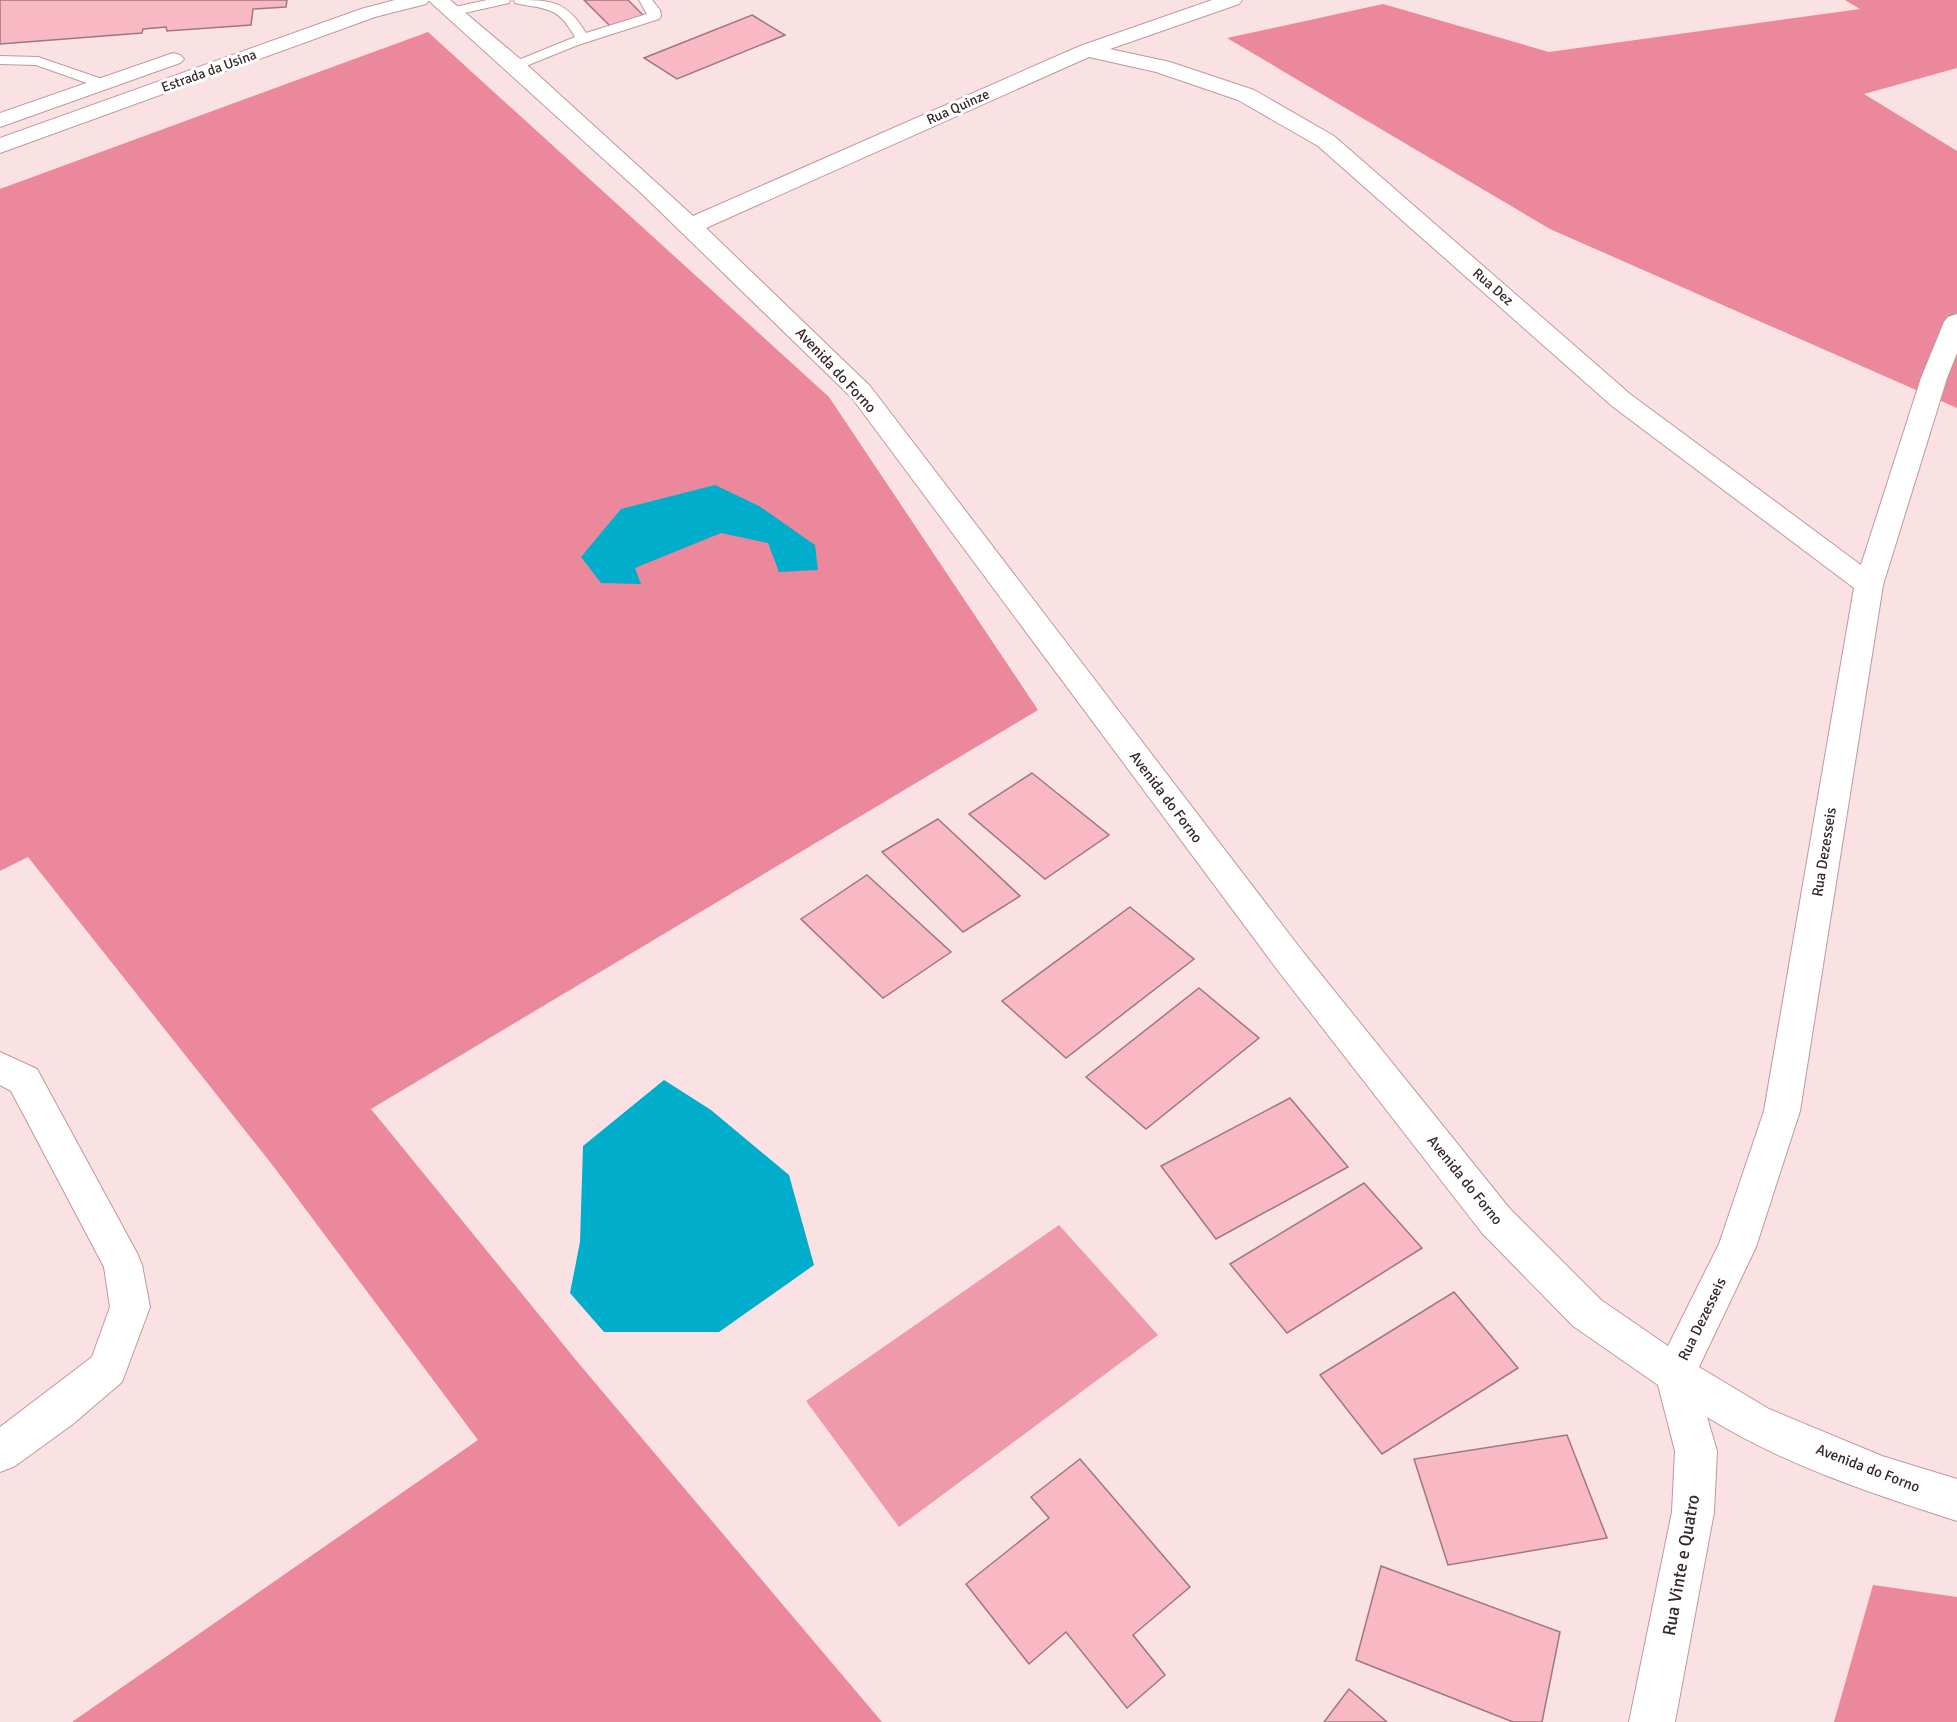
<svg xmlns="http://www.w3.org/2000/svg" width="1957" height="1722" font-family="Signika,sans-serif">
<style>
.green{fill:#ee9aaa}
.forest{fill:#eb889c}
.water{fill:#00aecb}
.building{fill:#f8b9c4;stroke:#9e787e;stroke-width:1.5}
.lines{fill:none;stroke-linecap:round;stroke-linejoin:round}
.service-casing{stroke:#bf989e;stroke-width:2}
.minor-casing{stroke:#bf989e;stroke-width:2}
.primary-casing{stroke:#bf989e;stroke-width:2}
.service{fill:#fff;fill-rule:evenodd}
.minor{fill:#fff;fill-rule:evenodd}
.primary{fill:#fff;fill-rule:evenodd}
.labels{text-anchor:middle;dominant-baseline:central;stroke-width:6;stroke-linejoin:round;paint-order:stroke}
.far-street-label{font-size:14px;fill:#37272a;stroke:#fff}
.street-label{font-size:15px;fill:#37272a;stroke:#fff}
.near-street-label{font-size:18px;fill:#37272a;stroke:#fff}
</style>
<rect width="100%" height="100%" fill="#fae1e4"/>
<!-- green -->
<polygon class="green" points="1059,1225 1158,1335 899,1527 806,1401"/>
<!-- forest -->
<g class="forest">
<polygon points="1845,0 1957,0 1957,68 1864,94 1957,151 1957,408 1550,229 1227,38 1383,4 1549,52 1860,9"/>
<polygon points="428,32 829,397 1038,710 371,1109 580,1365 882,1722 72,1722 478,1440 274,1167 28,857 0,871 0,189"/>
<polygon points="1873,1585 1957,1597 1957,1722 1834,1722"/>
</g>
<!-- water -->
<g class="water">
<polygon points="715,485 759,506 815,545 818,570 779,572 768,543 721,533 635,568 641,584 601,583 581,557 621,509"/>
<polygon points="664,1080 711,1110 789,1175 814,1265 719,1332 604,1332 570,1293 580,1242 583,1146"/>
</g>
<!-- building -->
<g class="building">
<polygon points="0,0 287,0 286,7 253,9 251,25 167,31 166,27 143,29 142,33 0,44"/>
<polygon points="584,0 628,0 645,17 610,26"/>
<polygon points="752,15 785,35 677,79 644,58"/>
<polygon points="1032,773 1109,835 1045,879 969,814"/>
<polygon points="938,819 1020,896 963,932 882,852"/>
<polygon points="867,875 951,952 883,998 801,919"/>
<polygon points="1130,907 1194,959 1066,1058 1002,1001"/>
<polygon points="1199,988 1259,1038 1146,1129 1086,1077"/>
<polygon points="1290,1098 1348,1167 1216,1239 1161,1166"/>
<polygon points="1364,1183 1422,1248 1287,1333 1230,1264"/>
<polygon points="1454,1292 1518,1368 1382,1454 1320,1375"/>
<polygon points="1567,1435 1607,1538 1448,1565 1414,1459"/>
<polygon points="1080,1459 1190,1587 1133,1635 1165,1675 1127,1708 1066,1632 1029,1664 966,1584 1049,1518 1031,1497"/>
<polygon points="1381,1566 1560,1632 1542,1722 1513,1722 1356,1660"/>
<polygon points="1349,1689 1387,1722 1324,1722"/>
</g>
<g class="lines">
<defs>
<g id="service">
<polygon points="487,0 510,0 509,3 451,16 444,12 446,9"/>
<path d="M514,0c37,0 52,0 72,33l61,-19 -8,-14h13l8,10 1,6 -2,3 -81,26 -62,25 -7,-4 2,-3 64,-26c-18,-32 -28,-27 -60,-34z"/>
<polygon points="0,56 38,57 108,81 110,84 108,87 98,87 36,65 0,64"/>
</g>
<g id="minor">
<path d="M428,0h22l75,63 168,153 387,-170 132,-46h30l-3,4 -129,45 60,13 84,28 80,46 296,258 231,171 60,-187 23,-56 4,-5 9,-3v39l-10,25 -64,207 -83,526 -44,136 -57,120 70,42 113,47 75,23v42c-84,-27 -175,-57 -250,-104l10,34 -3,61 -39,210h-46l43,-210 3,-61 -17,-66 -85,-59 -91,-93 -203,-261 -427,-574 -212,-206zM1089,57l67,15 82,28 80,46 294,260 242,182 -90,523 -45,133 -51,102 -67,-46 -91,-91 -207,-257 -433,-566 -164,-158z"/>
<polygon points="0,1052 37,1069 137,1253 142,1265 150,1307 122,1382 73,1424 15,1466 0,1472 0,1427 92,1357 110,1307 104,1267 11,1091 0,1085"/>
</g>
<g id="primary">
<polygon points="395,0 429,0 426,4 375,17 0,153 0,138 361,9"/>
<polygon points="173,53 180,55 184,59 180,63 0,127 0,113"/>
</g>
</defs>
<!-- service casing -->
<use href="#service" class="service-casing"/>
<!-- minor casing -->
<use href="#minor" class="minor-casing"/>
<!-- primary casing -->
<use href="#primary" class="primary-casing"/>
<!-- service -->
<use href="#service" class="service"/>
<!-- minor -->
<use href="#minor" class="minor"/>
<!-- primary -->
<use href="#primary" class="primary"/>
</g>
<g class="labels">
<!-- far-street labels -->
<g class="far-street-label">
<text transform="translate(209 71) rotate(-20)">Estrada da Usina</text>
<text transform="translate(958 107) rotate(-24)">Rua Quinze</text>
<text transform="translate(1493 287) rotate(41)">Rua Dez</text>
</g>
<!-- street labels -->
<g class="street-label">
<text transform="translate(836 370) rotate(47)">Avenida do Forno</text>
<text transform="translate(1166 797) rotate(53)">Avenida do Forno</text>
<text transform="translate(1824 852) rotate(-81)">Rua Dezesseis</text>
<text transform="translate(1465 1180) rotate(51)">Avenida do Forno</text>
<text transform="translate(1702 1319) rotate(-64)">Rua Dezesseis</text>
<text transform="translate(1868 1468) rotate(21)">Avenida do Forno</text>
</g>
<!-- near-street labels -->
<g class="near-street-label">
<text transform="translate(1681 1565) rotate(-80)">Rua Vinte e Quatro</text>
</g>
</g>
</svg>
